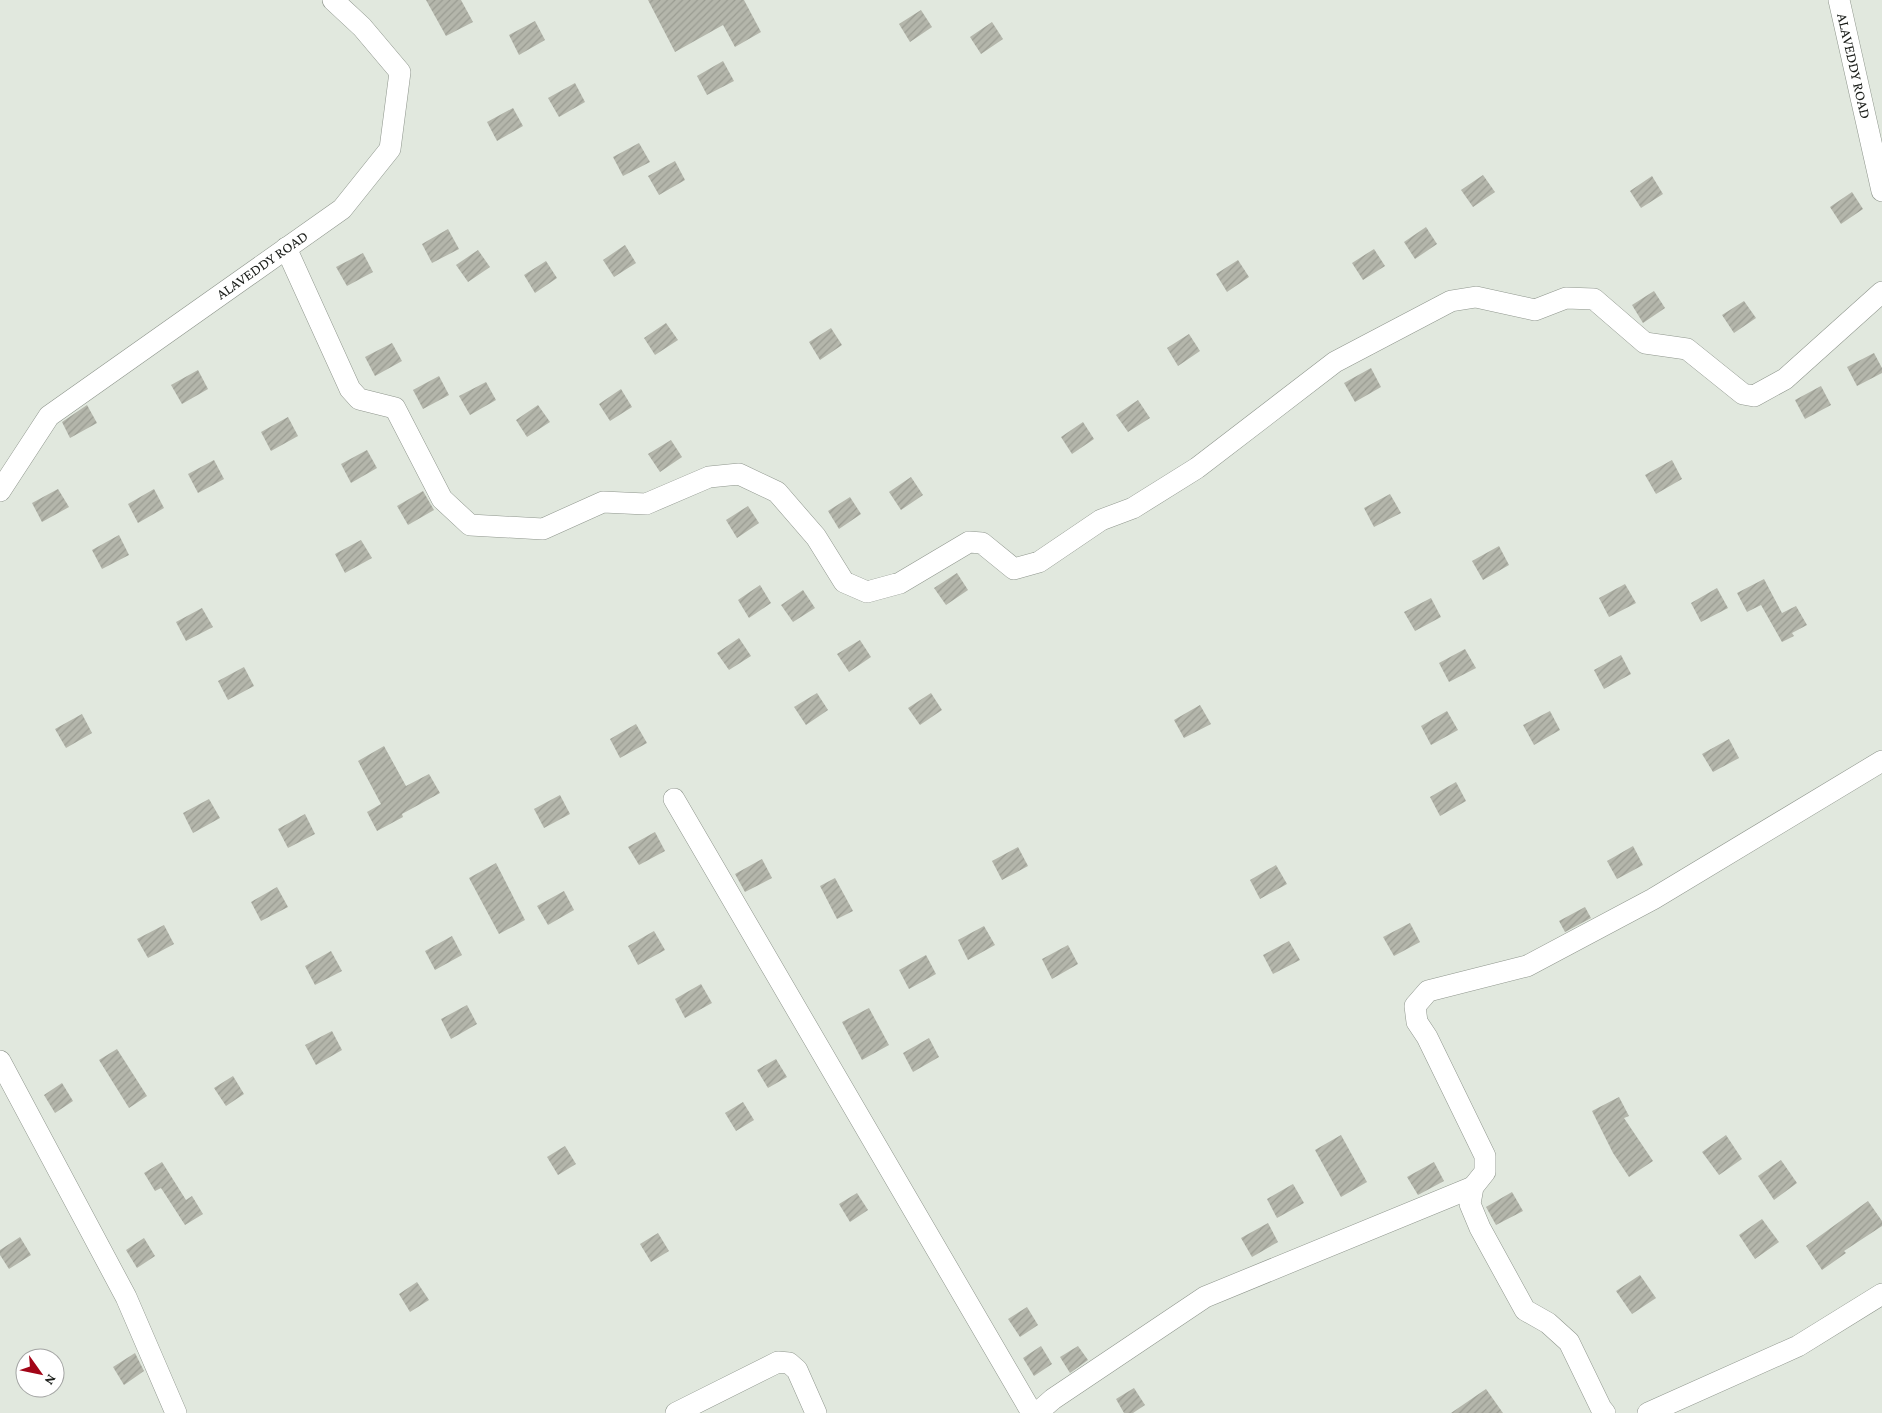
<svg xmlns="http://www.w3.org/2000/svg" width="1882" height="1413" font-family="'Crimson Pro',serif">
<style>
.building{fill:url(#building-hatch)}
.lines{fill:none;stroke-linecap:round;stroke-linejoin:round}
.minor-casing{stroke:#8f968d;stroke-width:22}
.minor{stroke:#fff;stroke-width:21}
.labels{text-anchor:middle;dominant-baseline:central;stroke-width:4;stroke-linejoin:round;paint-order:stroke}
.street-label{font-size:15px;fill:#191c18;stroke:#fff}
</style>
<defs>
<pattern id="building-hatch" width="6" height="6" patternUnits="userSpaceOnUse" patternTransform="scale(1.25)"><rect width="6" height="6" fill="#b4b6ab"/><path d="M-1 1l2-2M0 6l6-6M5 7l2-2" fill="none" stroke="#9a9c92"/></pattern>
</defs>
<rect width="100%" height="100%" fill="#e1e8de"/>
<!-- building -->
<g class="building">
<polygon points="426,0 461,0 473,22 446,36"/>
<polygon points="648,0 744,0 761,32 735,47 723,25 675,52"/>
<polygon points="921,10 932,27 910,42 899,24"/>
<polygon points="535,21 545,40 519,55 509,35"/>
<polygon points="992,22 1003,39 981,54 970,37"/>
<polygon points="723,61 734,81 707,95 697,76"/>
<polygon points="575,83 585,102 559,117 548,98"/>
<polygon points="513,108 523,126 497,141 487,122"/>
<polygon points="639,143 650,162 623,176 613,157"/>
<polygon points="675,161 685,180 659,195 648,176"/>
<polygon points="1483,175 1495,192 1473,207 1461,190"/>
<polygon points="1652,176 1663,194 1641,208 1630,191"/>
<polygon points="1852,192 1863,209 1841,224 1830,207"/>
<polygon points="1426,227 1437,244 1415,259 1404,242"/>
<polygon points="448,229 459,249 432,263 422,244"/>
<polygon points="625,245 636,263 614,277 603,260"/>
<polygon points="1374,249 1385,266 1363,280 1352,263"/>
<polygon points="478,250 490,267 468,282 456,265"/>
<polygon points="363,253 373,272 347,286 336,267"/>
<polygon points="1238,260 1249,277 1227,292 1216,274"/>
<polygon points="546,261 557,278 535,293 524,275"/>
<polygon points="1654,291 1665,308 1643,323 1632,305"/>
<polygon points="1744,301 1756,318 1734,333 1722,315"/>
<polygon points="666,323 678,340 655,355 644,338"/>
<polygon points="831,328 842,345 820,360 809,342"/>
<polygon points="1189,334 1200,351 1178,366 1167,348"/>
<polygon points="392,343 402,361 375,376 365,357"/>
<polygon points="1874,353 1882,368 1882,373 1857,386 1847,367"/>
<polygon points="1371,368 1381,387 1355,402 1344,383"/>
<polygon points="198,370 208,389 182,404 171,385"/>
<polygon points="439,376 449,395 423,409 413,390"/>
<polygon points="486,382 496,400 470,415 459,396"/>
<polygon points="1821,386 1831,405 1805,419 1795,400"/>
<polygon points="621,389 632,407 610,421 599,404"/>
<polygon points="1138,400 1150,418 1128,432 1116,415"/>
<polygon points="87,405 97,423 70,438 62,422"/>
<polygon points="538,405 550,422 527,437 516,420"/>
<polygon points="288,417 298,436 271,451 261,432"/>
<polygon points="1083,422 1094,439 1072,454 1061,437"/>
<polygon points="671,440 682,457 660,472 648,454"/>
<polygon points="367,450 377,468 351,483 341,464"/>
<polygon points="214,460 224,479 198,493 188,474"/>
<polygon points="1672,460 1682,479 1656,494 1645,475"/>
<polygon points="911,477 923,495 901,510 889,492"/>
<polygon points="58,489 69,507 42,522 32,503"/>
<polygon points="154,489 164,508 138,523 128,504"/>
<polygon points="423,491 434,510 408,525 397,506"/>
<polygon points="1390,494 1401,513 1374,527 1364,508"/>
<polygon points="850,497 861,514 839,529 828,511"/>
<polygon points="748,506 759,523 737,538 726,520"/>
<polygon points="119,535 129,555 102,569 92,550"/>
<polygon points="361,540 372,558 345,573 335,554"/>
<polygon points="1499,546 1509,565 1483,580 1472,561"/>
<polygon points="957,573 968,590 946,605 934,588"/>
<polygon points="1764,579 1782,613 1796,606 1807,625 1792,633 1794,636 1782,642 1761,605 1747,612 1737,593"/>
<polygon points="1625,584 1636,603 1609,617 1599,598"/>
<polygon points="760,585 771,603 749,618 738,600"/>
<polygon points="1717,588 1728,608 1701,622 1691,603"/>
<polygon points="803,590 815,608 793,622 781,605"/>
<polygon points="1431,598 1441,617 1415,631 1404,612"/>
<polygon points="202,608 213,627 186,641 176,622"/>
<polygon points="739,638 751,656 729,670 717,653"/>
<polygon points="860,640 871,657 849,672 837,654"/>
<polygon points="1465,649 1476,668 1449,682 1439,663"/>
<polygon points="1621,655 1631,674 1604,689 1594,670"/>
<polygon points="244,667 254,686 228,700 218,681"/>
<polygon points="817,693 828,710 806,725 794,707"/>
<polygon points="931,693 942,710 920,725 908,708"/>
<polygon points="1200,705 1211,724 1184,738 1174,720"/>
<polygon points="1447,711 1458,730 1431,745 1421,726"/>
<polygon points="1550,711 1560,730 1534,745 1523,725"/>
<polygon points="82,714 92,733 66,748 55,729"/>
<polygon points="636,724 647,743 620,758 610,739"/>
<polygon points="1729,739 1739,758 1713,772 1702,754"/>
<polygon points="384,746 406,786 429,774 440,793 402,814 403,817 377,831 367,812 381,804 358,761"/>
<polygon points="1456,782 1466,801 1440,816 1430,797"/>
<polygon points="560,795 570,814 544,828 534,809"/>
<polygon points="209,799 220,818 193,833 183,813"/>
<polygon points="305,814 315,834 288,848 278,829"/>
<polygon points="655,832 665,851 639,865 628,847"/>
<polygon points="1633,846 1643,865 1617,879 1607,861"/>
<polygon points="1018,847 1028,866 1002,880 992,861"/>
<polygon points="762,859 772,878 745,892 735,874"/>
<polygon points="496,863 525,920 499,934 469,878"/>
<polygon points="1276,865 1287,884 1260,899 1250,880"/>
<polygon points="835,878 853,911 837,919 820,886"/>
<polygon points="277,887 288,907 261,921 251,902"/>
<polygon points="564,891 574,910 548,925 537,906"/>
<polygon points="1585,907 1591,918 1565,932 1559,921"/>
<polygon points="1410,923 1420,942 1394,956 1383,937"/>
<polygon points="164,925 174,944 148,958 137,939"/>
<polygon points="984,926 995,945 968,960 958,940"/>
<polygon points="654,931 665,950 638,965 628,946"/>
<polygon points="452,936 462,955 435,970 425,951"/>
<polygon points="1289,941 1300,960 1273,974 1263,955"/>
<polygon points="1068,945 1078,964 1052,979 1042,959"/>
<polygon points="331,951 342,971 315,985 305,966"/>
<polygon points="926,955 936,974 909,989 899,970"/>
<polygon points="701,984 712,1003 685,1018 675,999"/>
<polygon points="467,1005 477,1024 451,1039 441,1019"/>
<polygon points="869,1008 889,1045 862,1060 842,1022"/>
<polygon points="332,1031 342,1050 316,1065 305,1045"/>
<polygon points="929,1038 939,1057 913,1072 903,1053"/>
<polygon points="117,1049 147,1096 129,1108 99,1060"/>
<polygon points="776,1059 787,1077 768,1088 757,1070"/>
<polygon points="233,1076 244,1094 226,1106 214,1088"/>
<polygon points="62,1083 73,1101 55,1113 44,1095"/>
<polygon points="1619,1097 1629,1116 1624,1118 1653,1161 1629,1177 1613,1153 1592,1111"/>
<polygon points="743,1102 754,1120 736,1131 725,1113"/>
<polygon points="1341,1135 1367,1182 1341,1197 1315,1150"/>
<polygon points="1726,1135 1742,1159 1719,1175 1702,1152"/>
<polygon points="565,1146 576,1164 558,1175 547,1157"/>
<polygon points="1781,1160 1797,1183 1774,1200 1758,1176"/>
<polygon points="162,1162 186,1200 192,1196 203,1214 185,1225 161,1188 155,1191 144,1173"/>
<polygon points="1434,1162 1444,1181 1418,1195 1407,1177"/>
<polygon points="1293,1184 1304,1203 1277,1218 1267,1199"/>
<polygon points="1512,1192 1523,1211 1496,1225 1486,1207"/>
<polygon points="857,1193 868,1210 850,1222 839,1204"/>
<polygon points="1868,1201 1882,1221 1882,1226 1844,1251 1846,1253 1822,1270 1806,1246"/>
<polygon points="1762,1219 1779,1242 1755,1259 1739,1235"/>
<polygon points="1268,1223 1278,1242 1252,1257 1241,1238"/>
<polygon points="658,1233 669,1251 651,1262 640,1244"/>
<polygon points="20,1237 31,1255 9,1269 0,1255 0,1250"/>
<polygon points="144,1238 155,1256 137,1268 126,1250"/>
<polygon points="1640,1275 1656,1298 1632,1314 1616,1291"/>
<polygon points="417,1282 429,1300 410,1312 399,1294"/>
<polygon points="1027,1307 1038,1325 1020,1337 1008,1319"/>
<polygon points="1041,1346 1052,1364 1034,1376 1023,1358"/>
<polygon points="1078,1346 1088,1360 1070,1373 1060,1357"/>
<polygon points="135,1353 144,1371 124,1385 113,1367"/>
<polygon points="1134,1388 1145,1405 1133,1413 1124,1413 1116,1399"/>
<polygon points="1486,1389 1503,1413 1451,1413"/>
</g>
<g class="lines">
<defs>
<g id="minor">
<polyline points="1839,0 1882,191"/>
<polyline points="286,248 350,389 359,399 395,408 442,499 470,525 543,529 603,502 646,504 709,477 739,474 777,492 816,537 844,582 867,592 900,583 969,542 982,543 1014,569 1039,562 1101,520 1133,508 1197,468 1335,362 1451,301 1476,297 1535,310 1566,298 1594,299 1645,343 1687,349 1743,394 1754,396 1785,379 1882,292"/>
<polyline points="0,491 49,416 342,209 390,149 400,72 362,27 333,0"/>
<polyline points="674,799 1032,1413"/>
<polyline points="0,1061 126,1297 176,1413"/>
<polyline points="676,1413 778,1362 789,1363 797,1370 816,1413"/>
<polyline points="1037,1413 1053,1399 1205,1297 1473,1187"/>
<polyline points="1605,1413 1601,1408 1569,1342 1548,1323 1525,1310 1480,1228 1470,1204 1473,1187 1485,1172 1485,1156 1427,1037 1417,1022 1415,1006 1428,991 1527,966 1653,899 1882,761"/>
<polyline points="1648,1413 1798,1346 1882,1294"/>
</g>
</defs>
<!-- minor casing -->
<use href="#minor" class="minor-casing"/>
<!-- minor -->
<use href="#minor" class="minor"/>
</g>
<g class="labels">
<!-- street labels -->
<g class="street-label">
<text transform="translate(1854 66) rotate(77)">ALAVEDDY ROAD</text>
<text transform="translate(262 265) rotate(-35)">ALAVEDDY ROAD</text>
</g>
</g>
<!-- north arrow -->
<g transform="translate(40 1373) rotate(123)"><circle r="24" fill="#ffffff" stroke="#a3a4a3"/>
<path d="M0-4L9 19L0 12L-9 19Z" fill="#a20517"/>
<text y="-8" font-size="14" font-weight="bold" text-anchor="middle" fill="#191c18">N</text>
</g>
</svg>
